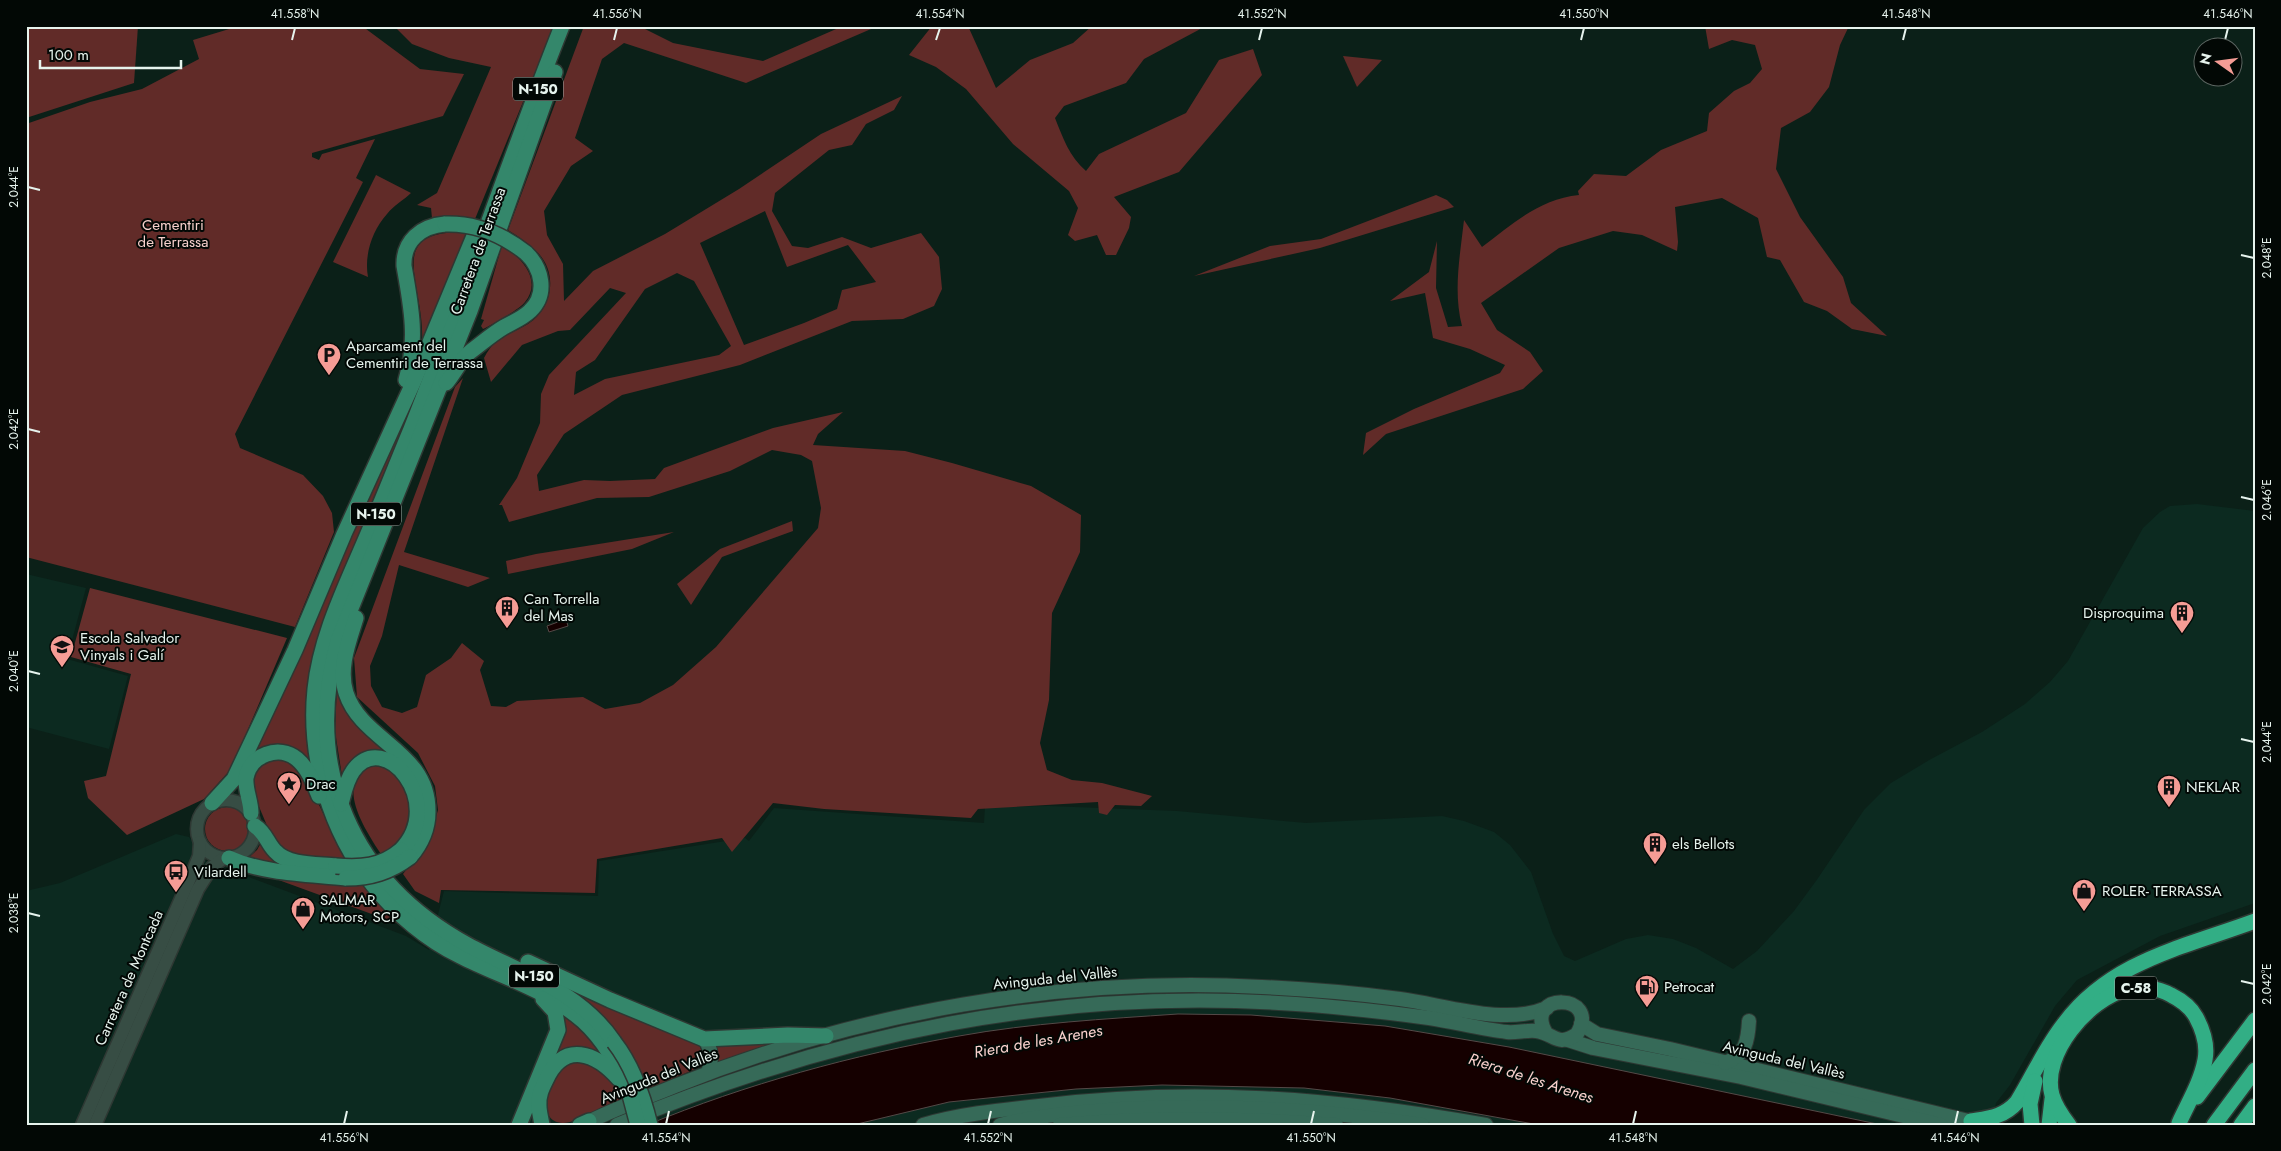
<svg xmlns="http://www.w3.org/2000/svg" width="2281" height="1151" font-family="Jost,sans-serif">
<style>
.built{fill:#0c2a20}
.green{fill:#612b28;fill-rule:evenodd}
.forest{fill:#662f2c}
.water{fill:#150000;stroke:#544947}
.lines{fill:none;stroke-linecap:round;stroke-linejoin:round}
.tertiary-casing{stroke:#2e3833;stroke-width:15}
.secondary-casing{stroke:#2e3833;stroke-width:16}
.primary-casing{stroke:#2e3833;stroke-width:18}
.motorway-casing{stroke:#2e3833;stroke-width:18}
.tertiary{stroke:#374d44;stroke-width:12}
.secondary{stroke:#366a58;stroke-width:14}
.primary{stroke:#34876b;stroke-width:15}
.motorway{stroke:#32ae85;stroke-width:15}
.primary-bridge-casing{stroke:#2e3833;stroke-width:18;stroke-linecap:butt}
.primary-bridge{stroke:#34876b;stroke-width:15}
.ticks{fill:none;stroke:#e6f3ed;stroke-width:2}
.labels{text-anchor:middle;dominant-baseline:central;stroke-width:4;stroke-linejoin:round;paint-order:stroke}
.shield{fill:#020805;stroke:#a2aca7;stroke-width:1}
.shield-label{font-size:14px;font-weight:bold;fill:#e6f3ed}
.park-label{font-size:15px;fill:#f6cfcb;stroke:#020805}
.street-label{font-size:15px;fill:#e6f3ed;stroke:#020805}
.poi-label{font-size:15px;fill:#e6f3ed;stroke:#020805;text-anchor:start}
.water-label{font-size:16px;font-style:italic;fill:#f8d1cd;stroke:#020805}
.neatline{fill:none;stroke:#e6f3ed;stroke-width:2}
.ticks-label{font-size:12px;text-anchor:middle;fill:#e6f3ed}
</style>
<rect width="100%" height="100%" fill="#0b2018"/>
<!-- built -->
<g class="built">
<polygon points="2197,504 2255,511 2255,903 2160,936 2077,980 2055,1006 2010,1085 1996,1103 1991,1125 1882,1125 1509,1047 1385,1026 1251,1015 1178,1014 1091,1020 960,1035 819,1067 682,1110 647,1125 26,1125 26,891 60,883 176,834 189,837 193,842 193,856 406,936 429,950 444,891 598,896 599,861 745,838 749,841 774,808 984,823 985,807 1049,806 1177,811 1306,823 1442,816 1464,821 1494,832 1510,845 1531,872 1553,934 1564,956 1575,961 1626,939 1648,935 1673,939 1696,948 1733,969 1757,951 1794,911 1816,881 1864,810 1891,783 1931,759 1982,732 2025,704 2050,682 2068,661 2143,528 2160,512 2170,506"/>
<polygon points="26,574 86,588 67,659 128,676 109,749 26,727"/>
<polygon points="1162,1085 1304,1088 1390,1098 1539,1125 853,1125 949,1102 1076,1089"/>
</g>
<!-- green -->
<g class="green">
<polygon points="26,26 138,26 134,83 26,118"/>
<polygon points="239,26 362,26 420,69 464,74 443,116 312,153 312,157 319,160 322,154 375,139 356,178 363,182 235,434 240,448 303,475 323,496 332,513 334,532 295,627 26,557 26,124 90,102 142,89 199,59 193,40"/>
<polygon points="394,26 554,26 475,219 442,216 432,218 431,208 417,205 437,193 491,67 449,58 412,44"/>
<path d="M584,26h55l34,17 90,18 80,-35h35l-132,57 -122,-40 -22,16 -27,79 18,13 -22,15 -27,45 3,24 16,29 1,37 29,-30 72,-37 74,-45 82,-55 81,-38 -8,14 -28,14 -14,21 -23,5 -54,43 -3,18 20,35 16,2 34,-11 29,11 50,-15 18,24 3,32 -8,17 -31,13 -51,2 -112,44 -118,30 -58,39 -27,41 2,16 45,-11 26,1 45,-2 9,-11 109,-40 70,-16 -25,22 -5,11 92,6 47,12 79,23 50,29 -1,37 -28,61 -3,87 -9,43 7,27 25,10 30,3 50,13 -11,10 -26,-1 -8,10 -8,-2 -1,-11 -120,7 -7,9 -147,-9 -51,-6 -41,49 -10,-14 -125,21 -2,34 -154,-3 -2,13 -24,-12 -12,-17 26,-33 9,-31 -3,-24 -17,-33 -61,-56 -3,-39 101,-271 8,-9 -59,174 86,26 -22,9 -69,-22 -17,71 -12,30 1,20 11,21 20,6 15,-6 9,-32 25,-17 11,-15 22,18 -4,9 11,36 15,1 11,-6 66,-4 22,12 35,-6 33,-18 43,-38 102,-119 3,-20 -9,-47 -11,-6 -29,-5 -42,21 -81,26 -52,1 -88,24 -7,-17h-3l18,-27 23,-55 1,-29 8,-19 77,-82 -16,-5 -40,42 -12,1 -36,14 -31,37 -7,-24c11,-22 24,-22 44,-34 24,-15 30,-49 11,-70 -9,-10 -20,-17 -31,-24zM765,211l22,56 61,-22 28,37 -34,8 -5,19 -33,14 -60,22 -44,-102zM677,273l17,8 37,65 -12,9 -114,24 -31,16 2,-23 19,-12 50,-71z"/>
<path d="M932,26h36l28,62 34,-28 43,-17 19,-17h114l-62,33 -18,24 -62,23 -9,12c8,20 14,38 31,53l13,-17 87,-41 33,-53 34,-11 9,26 -83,97 -65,25 17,20 -2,11 -13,27h-10l-9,-20 -22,6 -7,-6 10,-27 -9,-17 -56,-47 -47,-55 -30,-22 -27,-12z"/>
<path d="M1705,26h144l-9,19 -11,42 -19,25 -29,16 -5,41 24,48 43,60 8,26 36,33 -35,-7 -25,-18 -23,-9 -24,-42 -13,-3 -9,-39 -36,-20 -47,9 3,35 -1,9 -35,-16 -29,-4 -54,17 -78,55 16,27 33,22 13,19 -20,18 -137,45 -23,21 3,-22 48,-24 86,-36 5,-8 -35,-16 -37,-11 -8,-45 -35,8 39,-29 8,-31 -1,47 12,39 14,-1c-9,-35 -2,-70 2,-106l18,27c31,-23 57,-48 97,-52l-1,-4 16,-17 32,2 35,-26 46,-19 2,-18 25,-22 16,-8 12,-14 -7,-24 -23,-5 -23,9z"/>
<polygon points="1343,56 1382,60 1357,87"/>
<path d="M376,175l35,18c-7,7 -17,12 -24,21 -15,17 -23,41 -19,63l-35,-15z"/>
<polygon points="1436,195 1447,200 1454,207 1320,248 1194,276 1270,246 1321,239"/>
<path d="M446,233h23l-47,112c1,-16 -1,-31 -4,-47 -5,-32 -14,-60 28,-65z"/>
<path d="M502,245c19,12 41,35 23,57 -5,7 -33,23 -42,27l-2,-3 3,-6 -3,-1z"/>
<polygon points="445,317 308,743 310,764 252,756 324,600"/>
<polygon points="792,521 793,531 722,557 691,605 677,584 720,549"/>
<polygon points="674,532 632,549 508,574 506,561 536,554"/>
<polygon points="337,684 391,756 342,776 335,731"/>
<polygon points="276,757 295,764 314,795 347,861 288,854 273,840 255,797 251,781 258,765"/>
<path d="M376,764l24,11 13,29 -8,32 -22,21c-17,-26 -53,-78 -7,-93z"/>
<circle cx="227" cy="829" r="22"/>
<polygon points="262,841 288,866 247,859 257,850"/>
<polygon points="251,870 363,885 401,923 399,924"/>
<path d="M580,995l119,50 4,9 -1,12 -55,24c-15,-38 -35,-69 -67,-95z"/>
<polygon points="561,1013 582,1028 608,1060 553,1060"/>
<polygon points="784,1042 714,1065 712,1044"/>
<path d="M575,1061c23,4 38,16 49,37 -14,6 -47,25 -61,25 -28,-1 -16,-45 -2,-55 4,-3 9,-5 14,-7z"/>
</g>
<!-- forest -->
<polygon class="forest" points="90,588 287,638 231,769 204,799 127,835 88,798 84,781 106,776 131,674 71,657"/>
<!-- water -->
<g class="water">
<polygon points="566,619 568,626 549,632 547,626"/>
<path d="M1178,1014l73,1 134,11 124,21 373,78h-343l-149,-27 -86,-10 -142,-3 -86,4 -127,13 -96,23h-206c99,-41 206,-70 312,-89 72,-13 146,-17 219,-22z"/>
</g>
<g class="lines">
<defs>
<g id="tertiary">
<circle cx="226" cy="829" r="29"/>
<polyline points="82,1125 190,878 199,856 200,842"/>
<polyline points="95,1125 198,889 212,867 224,858"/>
</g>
<g id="secondary">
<polyline points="1581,1024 1597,1034 1670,1049 1981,1124"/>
<path d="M704,1039c9,11 8,21 4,34"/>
<polyline points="1568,1040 1593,1048 1741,1077 1941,1125"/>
<path d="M1725,1063c21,-8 23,-23 24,-42"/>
<path d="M583,1125c29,-16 61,-26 92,-39 184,-74 388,-110 587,-99 46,2 92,6 138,12 45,6 104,27 147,9"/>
<path d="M617,1125c220,-92 440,-138 679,-121 44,3 89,8 133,14 26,4 52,11 78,14 9,1 19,-2 29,-1 18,2 21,17 41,3 25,-42 -55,-42 -31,-1"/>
<path d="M923,1125c37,-11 78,-15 116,-19 154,-19 294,-8 447,19"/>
<path d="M1000,1125c40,-10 80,-13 121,-16 101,-6 201,1 301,16"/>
<path d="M1060,1125c94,-9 183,-7 276,0"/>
</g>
<g id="primary">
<path d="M562,26c-53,133 -98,270 -151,403 -17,41 -33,82 -51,123 -19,44 -40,89 -45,137 -7,69 15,142 58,196 23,29 54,55 87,71 41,21 88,34 123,65 22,20 36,46 47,74"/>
<path d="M555,72l-85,239 -132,330c-35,127 13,240 130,304 52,28 111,45 146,97"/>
<path d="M406,380c12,-39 5,-75 -2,-114 -1,-25 17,-40 41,-42"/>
<path d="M446,383c8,-9 14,-23 24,-31 11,-8 22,-18 34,-25 9,-5 19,-9 26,-16 18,-17 12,-43 -4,-58"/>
<path d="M356,618c-7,23 -18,50 -10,75 16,49 83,58 82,119 0,17 -7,32 -18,45"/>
<polyline points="212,803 234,779 295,650 344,534 413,383 474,236"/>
<path d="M341,804c3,-11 5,-23 12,-33 31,-44 94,32 48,79"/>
<path d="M251,813c0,-12 -6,-23 -5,-35 4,-23 33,-34 51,-19 11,9 17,25 22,37"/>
<path d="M255,826c11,7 12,17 20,25 13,15 43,13 61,15"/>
<path d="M229,858c35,16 79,16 117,20"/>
<polyline points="528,962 610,1000 704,1039 788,1035 826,1036"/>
<polyline points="519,1125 558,1030 555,1012 543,999"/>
<path d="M542,1125c-1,-7 -3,-13 -3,-19 -1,-10 3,-18 7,-26 18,-40 50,-27 73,-1"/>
<polyline points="580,1125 589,1121"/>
</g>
<g id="motorway">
<polyline points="2197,1097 2255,1020"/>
<path d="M1971,1121c18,-3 33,-4 46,-19 16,-26 28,-54 47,-78 46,-63 121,-77 191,-103"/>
<polyline points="2032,1125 2030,1104 2035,1081"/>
<polyline points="2049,1125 2052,1099"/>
<path d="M2069,1125c-7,-9 -14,-19 -17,-30 -11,-41 36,-96 75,-106 14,-4 31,-1 44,6 10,5 19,11 25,22 7,13 12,27 9,43 -4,22 -17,43 -26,63"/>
<polyline points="2214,1125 2255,1070"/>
<polyline points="2241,1125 2255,1106"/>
</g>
</defs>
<!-- tertiary casing -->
<use href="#tertiary" class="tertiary-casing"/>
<!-- secondary casing -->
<use href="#secondary" class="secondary-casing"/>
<!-- primary casing -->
<use href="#primary" class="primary-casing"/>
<!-- motorway casing -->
<use href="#motorway" class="motorway-casing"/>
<!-- tertiary -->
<use href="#tertiary" class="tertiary"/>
<!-- secondary -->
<use href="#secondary" class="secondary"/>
<!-- primary -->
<use href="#primary" class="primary"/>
<!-- motorway -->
<use href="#motorway" class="motorway"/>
<defs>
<g id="primary-bridge">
<path d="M445,224c30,-1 57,10 81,29"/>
<path d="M336,866c25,2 45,1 65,-16"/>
<path d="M346,878c25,0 44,-6 64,-21"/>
<path d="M614,1042c18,23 29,54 36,83"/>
<polyline points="630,1095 638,1125"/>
</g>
</defs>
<!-- primary-bridge casing -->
<use href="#primary-bridge" class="primary-bridge-casing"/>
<!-- primary-bridge -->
<use href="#primary-bridge" class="primary-bridge"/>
</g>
<!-- ticks -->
<path class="ticks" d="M292,40l3,-12M614,40l3,-12M936,40l4,-12M1259,40l3,-12M1581,40l3,-12M1903,40l3,-12M2225,40l3,-12M28,187l12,3M2241,255l13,3M28,429l12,3M2241,497l13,3M28,671l12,3M2241,739l13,3M28,913l12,3M2241,981l13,3M344,1124l3,-13M666,1124l3,-13M988,1124l3,-13M1311,1124l3,-13M1633,1124l3,-13M1955,1124l3,-13"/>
<!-- icons -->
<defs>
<symbol id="parking-pin" viewBox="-11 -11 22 30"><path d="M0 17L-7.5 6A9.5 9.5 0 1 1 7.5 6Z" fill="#f59c95" stroke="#020805"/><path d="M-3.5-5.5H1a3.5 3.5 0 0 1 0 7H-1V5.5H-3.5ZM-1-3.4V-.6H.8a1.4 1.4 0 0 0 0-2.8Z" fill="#111"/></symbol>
<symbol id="building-pin" viewBox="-11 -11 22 30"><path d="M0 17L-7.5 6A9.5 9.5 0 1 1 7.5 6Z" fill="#f59c95" stroke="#020805"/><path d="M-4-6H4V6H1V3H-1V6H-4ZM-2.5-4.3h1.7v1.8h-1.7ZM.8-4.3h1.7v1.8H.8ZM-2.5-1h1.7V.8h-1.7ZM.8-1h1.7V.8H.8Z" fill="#111"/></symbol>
<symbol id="school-pin" viewBox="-11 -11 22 30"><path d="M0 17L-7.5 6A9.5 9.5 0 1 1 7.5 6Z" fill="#f59c95" stroke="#020805"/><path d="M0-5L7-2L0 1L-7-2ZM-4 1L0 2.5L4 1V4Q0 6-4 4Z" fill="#111"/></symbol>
<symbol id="sight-pin" viewBox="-11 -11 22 30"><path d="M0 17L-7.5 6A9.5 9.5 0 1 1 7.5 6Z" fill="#f59c95" stroke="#020805"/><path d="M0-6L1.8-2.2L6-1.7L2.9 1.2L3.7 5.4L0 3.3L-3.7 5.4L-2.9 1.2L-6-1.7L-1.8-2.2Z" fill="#111"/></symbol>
<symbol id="bus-pin" viewBox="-11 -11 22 30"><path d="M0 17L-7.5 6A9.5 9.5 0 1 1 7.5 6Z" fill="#f59c95" stroke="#020805"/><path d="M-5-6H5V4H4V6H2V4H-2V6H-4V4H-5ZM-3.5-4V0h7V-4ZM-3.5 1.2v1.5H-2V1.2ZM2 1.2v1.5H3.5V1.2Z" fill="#111"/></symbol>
<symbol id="shop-pin" viewBox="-11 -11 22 30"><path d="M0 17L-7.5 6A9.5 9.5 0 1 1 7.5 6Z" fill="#f59c95" stroke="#020805"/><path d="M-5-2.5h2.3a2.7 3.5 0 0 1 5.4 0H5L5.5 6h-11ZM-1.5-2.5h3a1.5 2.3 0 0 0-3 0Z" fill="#111"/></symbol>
<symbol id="fuel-pin" viewBox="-11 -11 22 30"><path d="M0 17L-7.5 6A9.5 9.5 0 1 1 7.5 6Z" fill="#f59c95" stroke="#020805"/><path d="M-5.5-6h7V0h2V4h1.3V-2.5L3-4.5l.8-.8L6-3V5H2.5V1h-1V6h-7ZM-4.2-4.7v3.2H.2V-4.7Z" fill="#111"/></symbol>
</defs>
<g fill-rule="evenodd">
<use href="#parking-pin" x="315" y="341" width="28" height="38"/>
<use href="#building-pin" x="493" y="594" width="28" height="38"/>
<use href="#building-pin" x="2168" y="599" width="28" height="38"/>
<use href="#school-pin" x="48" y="633" width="28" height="38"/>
<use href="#sight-pin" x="275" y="770" width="28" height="38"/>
<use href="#building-pin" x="2155" y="773" width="28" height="38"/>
<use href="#building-pin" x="1641" y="830" width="28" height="38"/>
<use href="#bus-pin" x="162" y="858" width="28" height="38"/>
<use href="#shop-pin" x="2070" y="877" width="28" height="38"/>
<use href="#shop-pin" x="289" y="895" width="28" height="38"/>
<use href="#fuel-pin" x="1633" y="973" width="28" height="38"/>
</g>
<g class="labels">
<!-- shield labels -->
<g class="shield">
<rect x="513" y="77.5" width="50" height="23" rx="4"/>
<rect x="351" y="502.5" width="50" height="23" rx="4"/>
<rect x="509" y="964.5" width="50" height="23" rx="4"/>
<rect x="2115" y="976.5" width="42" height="23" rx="4"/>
</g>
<g class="shield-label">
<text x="538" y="89">N-150</text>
<text x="376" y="514">N-150</text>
<text x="534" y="976">N-150</text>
<text x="2136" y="988">C-58</text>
</g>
<!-- park labels -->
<g class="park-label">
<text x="173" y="225">Cementiri<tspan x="173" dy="17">de Terrassa</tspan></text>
</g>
<!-- street labels -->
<g class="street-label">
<text transform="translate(478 251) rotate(-70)">Carretera de Terrassa</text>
<text transform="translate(129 978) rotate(-66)">Carretera de Montcada</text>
<text transform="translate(1055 978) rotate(-6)">Avinguda del Vallès</text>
<text transform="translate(1784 1060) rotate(13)">Avinguda del Vallès</text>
<text transform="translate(659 1076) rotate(-22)">Avinguda del Vallès</text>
</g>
<!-- poi labels -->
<g class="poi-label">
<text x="346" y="346">Aparcament del<tspan x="346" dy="17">Cementiri de Terrassa</tspan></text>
<text x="524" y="599">Can Torrella<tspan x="524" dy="17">del Mas</tspan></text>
<text x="2164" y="613" text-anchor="end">Disproquima</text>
<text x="80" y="638">Escola Salvador<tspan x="80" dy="17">Vinyals i Galí</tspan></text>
<text x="306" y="784">Drac</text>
<text x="2186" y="787">NEKLAR</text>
<text x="1672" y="844">els Bellots</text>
<text x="194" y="872">Vilardell</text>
<text x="2102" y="891">ROLER- TERRASSA</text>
<text x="320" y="900">SALMAR<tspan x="320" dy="17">Motors, SCP</tspan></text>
<text x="1664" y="987">Petrocat</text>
</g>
<!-- water labels -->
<g class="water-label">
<text transform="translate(1038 1041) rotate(-10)">Riera de les Arenes</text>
<text transform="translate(1531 1078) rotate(18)">Riera de les Arenes</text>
</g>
</g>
<!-- border -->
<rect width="2281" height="1151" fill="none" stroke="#020805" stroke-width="55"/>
<!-- north arrow -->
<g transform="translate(2218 62) rotate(284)"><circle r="24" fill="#020805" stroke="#5d6662"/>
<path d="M0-4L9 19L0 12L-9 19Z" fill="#f59c95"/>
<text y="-8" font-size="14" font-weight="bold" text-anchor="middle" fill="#e6f3ed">N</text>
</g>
<!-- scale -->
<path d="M40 60v8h141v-8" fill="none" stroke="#e6f3ed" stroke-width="2.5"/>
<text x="48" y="60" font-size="15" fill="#e6f3ed" stroke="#020805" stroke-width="4" paint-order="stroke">100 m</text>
<rect x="28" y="28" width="2226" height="1096" class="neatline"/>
<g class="ticks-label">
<text x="295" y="18">41.558°N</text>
<text x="617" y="18">41.556°N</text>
<text x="940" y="18">41.554°N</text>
<text x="1262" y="18">41.552°N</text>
<text x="1584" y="18">41.550°N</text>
<text x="1906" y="18">41.548°N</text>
<text x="2228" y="18">41.546°N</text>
<text transform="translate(14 187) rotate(-90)" y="4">2.044°E</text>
<text transform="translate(2267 258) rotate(-90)" y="4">2.048°E</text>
<text transform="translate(14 429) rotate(-90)" y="4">2.042°E</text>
<text transform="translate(2267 500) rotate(-90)" y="4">2.046°E</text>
<text transform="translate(14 671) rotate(-90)" y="4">2.040°E</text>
<text transform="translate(2267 742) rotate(-90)" y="4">2.044°E</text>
<text transform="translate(14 913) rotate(-90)" y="4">2.038°E</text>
<text transform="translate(2267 984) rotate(-90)" y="4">2.042°E</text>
<text x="344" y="1142">41.556°N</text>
<text x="666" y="1142">41.554°N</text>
<text x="988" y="1142">41.552°N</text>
<text x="1311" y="1142">41.550°N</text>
<text x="1633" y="1142">41.548°N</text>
<text x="1955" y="1142">41.546°N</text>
</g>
</svg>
